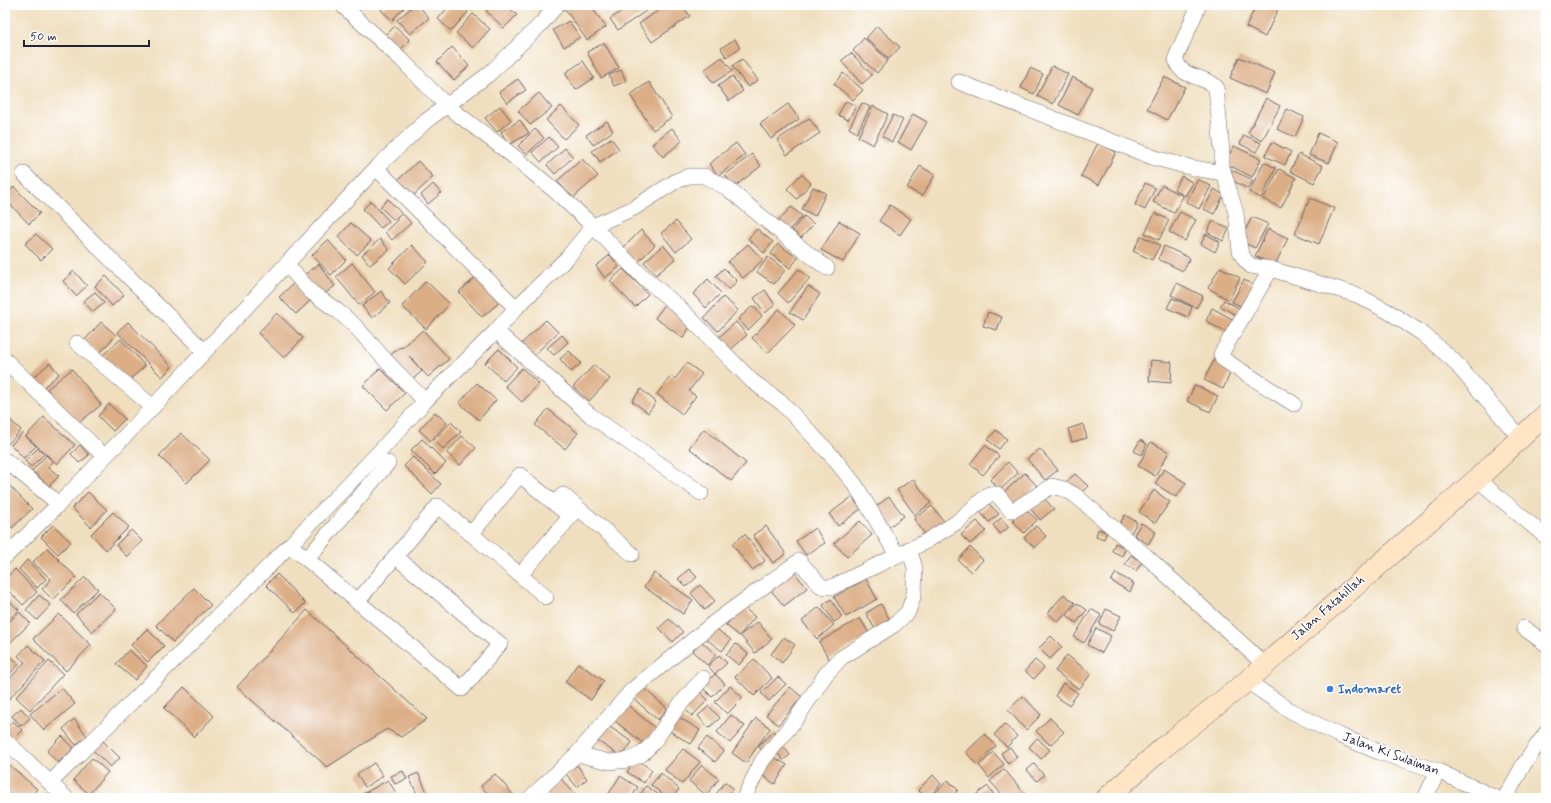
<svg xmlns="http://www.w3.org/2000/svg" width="1551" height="803" font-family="Mynerve,sans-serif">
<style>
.building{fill:#dcae86}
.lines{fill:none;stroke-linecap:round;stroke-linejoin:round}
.street-casing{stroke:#6a6469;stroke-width:16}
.secondary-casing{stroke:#6a6469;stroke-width:22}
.street{stroke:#fff;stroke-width:15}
.secondary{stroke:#ffe4c6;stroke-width:21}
.shop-dot{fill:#3f7fe0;stroke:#fff;stroke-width:1.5}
.labels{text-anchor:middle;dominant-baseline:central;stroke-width:3;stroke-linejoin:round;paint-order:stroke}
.street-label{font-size:13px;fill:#22223b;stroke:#fff}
.shop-label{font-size:13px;font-weight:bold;fill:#366cbe;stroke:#fff;text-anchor:start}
</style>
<rect width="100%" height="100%" fill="#fff"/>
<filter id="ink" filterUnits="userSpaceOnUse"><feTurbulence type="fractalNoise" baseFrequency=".025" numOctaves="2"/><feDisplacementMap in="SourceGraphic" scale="8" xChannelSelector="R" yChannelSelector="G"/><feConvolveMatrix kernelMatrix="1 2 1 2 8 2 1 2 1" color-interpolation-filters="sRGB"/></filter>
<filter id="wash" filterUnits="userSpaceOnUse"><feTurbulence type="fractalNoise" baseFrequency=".012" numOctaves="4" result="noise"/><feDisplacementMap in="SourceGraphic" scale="16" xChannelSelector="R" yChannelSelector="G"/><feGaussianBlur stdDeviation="0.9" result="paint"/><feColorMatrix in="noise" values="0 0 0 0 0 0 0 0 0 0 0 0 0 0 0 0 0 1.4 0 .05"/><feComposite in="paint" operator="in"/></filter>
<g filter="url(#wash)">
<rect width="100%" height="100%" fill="#f0dfbf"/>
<g id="blocks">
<!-- building -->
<g class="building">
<polygon points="386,5 403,5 405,7 392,20 381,10"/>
<polygon points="414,5 418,5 429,18 410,34 397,20"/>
<polygon points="450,5 460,5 468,12 451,31 438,19"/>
<polygon points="466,5 477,5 473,10"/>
<polygon points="491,5 506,5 517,15 504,28 486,11"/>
<polygon points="562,5 590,5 606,27 587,40"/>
<polygon points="631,5 642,5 646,11 618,30 610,19"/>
<polygon points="666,5 682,5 690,16 652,42 639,24"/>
<polygon points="1256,5 1280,5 1265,37 1246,27"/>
<polygon points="473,14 490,29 473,48 456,33"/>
<polygon points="569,21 580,37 564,47 553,30"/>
<polygon points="395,26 410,40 398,52 383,38"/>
<polygon points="877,26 900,47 889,59 866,38"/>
<polygon points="864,38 888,60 877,73 853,51"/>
<polygon points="735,39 740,48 726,57 721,48"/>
<polygon points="604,43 619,68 601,78 587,52"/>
<polygon points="452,47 469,66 454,80 437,62"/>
<polygon points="851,53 872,75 862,84 841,61"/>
<polygon points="722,57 732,71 713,83 704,70"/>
<polygon points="1239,57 1275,73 1266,94 1230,78"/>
<polygon points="742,59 758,80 748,87 732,66"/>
<polygon points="583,61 594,78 576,90 565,73"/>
<polygon points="1052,66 1068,74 1053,104 1037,96"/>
<polygon points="1030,68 1043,74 1034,94 1021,88"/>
<polygon points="621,70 626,81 614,86 609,75"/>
<polygon points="843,73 863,90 853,100 834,84"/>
<polygon points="732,76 743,91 729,101 718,86"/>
<polygon points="1072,77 1092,87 1078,115 1059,105"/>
<polygon points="1164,77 1185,87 1167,120 1147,109"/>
<polygon points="518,79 526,90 507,103 499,92"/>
<polygon points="649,82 672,117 653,130 630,95"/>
<polygon points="539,93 552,108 530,125 518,111"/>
<polygon points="1266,98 1280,106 1262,141 1248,133"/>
<polygon points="846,101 856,106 848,120 838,115"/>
<polygon points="862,103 870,107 857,133 849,128"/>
<polygon points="788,104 799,119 771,139 760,124"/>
<polygon points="500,106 511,120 497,132 485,118"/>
<polygon points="561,106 579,125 564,139 546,120"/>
<polygon points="873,106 888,114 873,145 858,137"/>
<polygon points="1287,109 1304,117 1295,137 1277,129"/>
<polygon points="913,114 927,122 911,150 898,142"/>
<polygon points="893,115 903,120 892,142 882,136"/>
<polygon points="809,118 820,133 787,155 777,140"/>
<polygon points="520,120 529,133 509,145 501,132"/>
<polygon points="607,121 613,131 593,145 586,135"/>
<polygon points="672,128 682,141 663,157 652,144"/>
<polygon points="535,129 544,138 527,154 518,146"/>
<polygon points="1318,133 1338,142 1329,163 1309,155"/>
<polygon points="1244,135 1261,143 1256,152 1240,144"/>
<polygon points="549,137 558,147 541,162 532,152"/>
<polygon points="611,138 619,149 600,162 592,151"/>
<polygon points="1272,142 1291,152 1285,165 1265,156"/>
<polygon points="736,143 745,155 718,176 709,164"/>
<polygon points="1098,143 1116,152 1099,185 1081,176"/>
<polygon points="1234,146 1261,159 1252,177 1225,163"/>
<polygon points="565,148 573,157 555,174 547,165"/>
<polygon points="752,154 761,166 734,187 725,175"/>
<polygon points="1299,154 1323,166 1314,183 1290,171"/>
<polygon points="582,159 598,176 573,198 557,181"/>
<polygon points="418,161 433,177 413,196 398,180"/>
<polygon points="1264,162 1276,168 1261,198 1249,192"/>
<polygon points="920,166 935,175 922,196 907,188"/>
<polygon points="1279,169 1296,178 1281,208 1263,199"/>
<polygon points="1232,170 1253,180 1248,189 1228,178"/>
<polygon points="801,174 811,183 797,199 787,189"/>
<polygon points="1182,176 1193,183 1185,196 1174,189"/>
<polygon points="1198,179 1211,186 1199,209 1186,202"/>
<polygon points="1145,183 1155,188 1145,210 1135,205"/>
<polygon points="433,184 441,193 428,204 421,195"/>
<polygon points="1162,185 1183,196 1174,213 1153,202"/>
<polygon points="14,187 40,213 29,224 5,199 5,195"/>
<polygon points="813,187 826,193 815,216 802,209"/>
<polygon points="1214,189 1224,195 1214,214 1204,209"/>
<polygon points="1310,198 1334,208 1319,244 1295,234"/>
<polygon points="388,199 401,213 394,220 380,207"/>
<polygon points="371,201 389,221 381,228 363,209"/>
<polygon points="890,205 911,219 900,235 879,221"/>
<polygon points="791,207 802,216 786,233 776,223"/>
<polygon points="1180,212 1196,220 1185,241 1169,232"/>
<polygon points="1155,213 1169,220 1159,240 1145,233"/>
<polygon points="403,214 411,223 392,240 385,232"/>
<polygon points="804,216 814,224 801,238 792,230"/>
<polygon points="1252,217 1268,224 1255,248 1240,241"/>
<polygon points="676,221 691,239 676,252 661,233"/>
<polygon points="839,221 860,233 843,262 821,250"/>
<polygon points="1213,221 1229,229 1223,241 1207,232"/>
<polygon points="351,223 371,241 357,255 338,237"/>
<polygon points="757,229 773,242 764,253 748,239"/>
<polygon points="1268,229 1288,238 1275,265 1255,256"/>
<polygon points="641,230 655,245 637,263 622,249"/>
<polygon points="36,234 52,249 41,260 25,244"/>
<polygon points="1206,234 1220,242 1215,252 1201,244"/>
<polygon points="1141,236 1160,245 1152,260 1133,251"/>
<polygon points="380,239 389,250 370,265 362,255"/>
<polygon points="328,240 346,260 331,275 312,255"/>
<polygon points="748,244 763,260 743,278 728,262"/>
<polygon points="778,244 798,258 790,268 771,254"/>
<polygon points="412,245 428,262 405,284 389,268"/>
<polygon points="663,245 675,259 656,275 644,262"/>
<polygon points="1164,246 1190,258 1183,271 1158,259"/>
<polygon points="610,255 619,267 605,278 596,266"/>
<polygon points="768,257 785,270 774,284 757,272"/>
<polygon points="352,263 375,292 359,305 336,277"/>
<polygon points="319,264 335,286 320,297 303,276"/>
<polygon points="1220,267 1240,278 1229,300 1208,288"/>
<polygon points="724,268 737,281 729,290 716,276"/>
<polygon points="623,269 648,294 635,307 610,281"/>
<polygon points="799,269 810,278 788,303 778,293"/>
<polygon points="74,271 87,286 76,296 63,281"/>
<polygon points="478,275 501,301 482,317 459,292"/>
<polygon points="106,276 124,295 112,306 95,286"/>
<polygon points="708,279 721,293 706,308 693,294"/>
<polygon points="1244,280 1257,287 1245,308 1232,302"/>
<polygon points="426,281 450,304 426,329 402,306"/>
<polygon points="294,283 311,300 296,314 279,297"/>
<polygon points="1177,283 1203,296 1196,308 1171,295"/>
<polygon points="808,286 820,294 803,320 790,312"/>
<polygon points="765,290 775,305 765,313 754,298"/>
<polygon points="381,291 390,303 372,318 362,306"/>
<polygon points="95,292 104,303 93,312 83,301"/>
<polygon points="723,297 738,310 718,331 704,318"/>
<polygon points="1172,298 1192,307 1188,317 1167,308"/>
<polygon points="1224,300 1244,311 1241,318 1220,306"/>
<polygon points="666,303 693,322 683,338 655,318"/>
<polygon points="753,306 762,316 748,330 738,319"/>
<polygon points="1212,308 1234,320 1227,333 1206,321"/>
<polygon points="779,309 795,325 768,353 752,338"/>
<polygon points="988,312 1002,317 997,330 983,326"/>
<polygon points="277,313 303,338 284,358 258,333"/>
<polygon points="546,320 558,332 532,357 520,345"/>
<polygon points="101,322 116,335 99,354 84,341"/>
<polygon points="128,322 172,367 162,377 117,332"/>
<polygon points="736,322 747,335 726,354 715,341"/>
<polygon points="423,330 449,359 428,377 409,356 422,371 408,383 387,358 400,347 402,348"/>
<polygon points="562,335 568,342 554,355 547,348"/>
<polygon points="121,339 145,366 128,381 103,355"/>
<polygon points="499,349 517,367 504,381 485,363"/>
<polygon points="569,351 581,363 571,372 560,359"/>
<polygon points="1215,358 1233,367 1223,389 1204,380"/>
<polygon points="1151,360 1172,362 1171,383 1149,381"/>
<polygon points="50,363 59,374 39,391 30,380"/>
<polygon points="687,363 702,374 689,391 696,396 682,414 657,394 671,376 675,379"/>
<polygon points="594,365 610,379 589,401 573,387"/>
<polygon points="380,368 405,393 387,410 363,386"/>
<polygon points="522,368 539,384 522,402 505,386"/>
<polygon points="72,369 101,405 76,425 47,389"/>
<polygon points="477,383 496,400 479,420 459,403"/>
<polygon points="1195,385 1218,396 1210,412 1187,401"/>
<polygon points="641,389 656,402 648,413 632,401"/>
<polygon points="109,404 125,419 113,431 98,416"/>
<polygon points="548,409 578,433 565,449 535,425"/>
<polygon points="435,412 447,423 431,441 419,430"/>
<polygon points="44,417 75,445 57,464 26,436"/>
<polygon points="8,418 21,430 5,447 5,422"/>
<polygon points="451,422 461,432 443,449 434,440"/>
<polygon points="1083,424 1087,438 1072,442 1068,429"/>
<polygon points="704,429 746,463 731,481 689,448"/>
<polygon points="996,430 1007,439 999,449 988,440"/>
<polygon points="22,433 36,446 24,458 11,445"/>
<polygon points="181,433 210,460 187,483 159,456"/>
<polygon points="462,436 476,448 460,465 447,453"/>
<polygon points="422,439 446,463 435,474 411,450"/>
<polygon points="1140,440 1147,444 1142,455 1134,451"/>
<polygon points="1151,442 1169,452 1155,476 1138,466"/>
<polygon points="80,445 89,455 79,463 71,454"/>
<polygon points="985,445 999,456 983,475 970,464"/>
<polygon points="38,448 44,454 31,467 25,461"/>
<polygon points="1040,449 1058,470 1045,480 1027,459"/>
<polygon points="46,455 53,462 48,467 59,476 49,486 32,471"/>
<polygon points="413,457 441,484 432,494 404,466"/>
<polygon points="1008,462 1018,473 1000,490 990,480"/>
<polygon points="1164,469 1186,483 1176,497 1155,484"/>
<polygon points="1025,473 1037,486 1015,506 1003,493"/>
<polygon points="1075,474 1088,486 1080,494 1067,481"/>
<polygon points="913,479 931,503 915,515 897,490"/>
<polygon points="5,481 32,509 12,528 5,521"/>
<polygon points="1154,490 1170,502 1155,523 1139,512"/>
<polygon points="88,492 107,510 91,527 72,508"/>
<polygon points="1041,495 1054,509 1040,520 1028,506"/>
<polygon points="852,497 861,509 838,526 829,514"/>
<polygon points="889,497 904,516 889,527 874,508"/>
<polygon points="989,504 999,514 989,522 980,512"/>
<polygon points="932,506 946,524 928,538 914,519"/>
<polygon points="1024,508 1037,520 1024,533 1012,520"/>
<polygon points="113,512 129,527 106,550 91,534"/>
<polygon points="1125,515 1137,522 1131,533 1119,525"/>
<polygon points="1001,518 1009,527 1000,534 993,525"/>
<polygon points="860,521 872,535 847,557 834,543"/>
<polygon points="977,521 986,531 970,544 961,535"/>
<polygon points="1141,523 1156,532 1148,544 1134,535"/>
<polygon points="53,525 71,542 58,554 41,537"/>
<polygon points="766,526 786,554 773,563 753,535"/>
<polygon points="1036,526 1046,536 1035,548 1024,538"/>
<polygon points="815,528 825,543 806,555 796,541"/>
<polygon points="1098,529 1107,532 1104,539 1096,536"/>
<polygon points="131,530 142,541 127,557 116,545"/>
<polygon points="745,534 765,561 752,570 732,544"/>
<polygon points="1115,543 1126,548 1122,556 1112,551"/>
<polygon points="970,547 983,560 971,572 958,560"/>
<polygon points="47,548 76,577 53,600 42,589 51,579 33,562"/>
<polygon points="1131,555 1142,562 1136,571 1125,564"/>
<polygon points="27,560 46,579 37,588 19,569"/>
<polygon points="15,569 37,592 23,605 5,587 5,579"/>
<polygon points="689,569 697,577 686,587 678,579"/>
<polygon points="793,570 807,588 784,606 769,588"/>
<polygon points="654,573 693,600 683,614 644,587"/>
<polygon points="1116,573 1134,584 1130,592 1111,581"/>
<polygon points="277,574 305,603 295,613 266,585"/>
<polygon points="85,577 98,589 73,613 61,600"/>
<polygon points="866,579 877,599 846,617 834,597"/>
<polygon points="700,585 715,601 705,610 691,593"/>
<polygon points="194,588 211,605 173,642 156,625"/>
<polygon points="99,592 116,609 92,632 76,614"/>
<polygon points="1064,594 1075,603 1058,622 1048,613"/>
<polygon points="39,595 51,605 37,620 26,610"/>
<polygon points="5,597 19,610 8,620 5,617"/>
<polygon points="831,599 842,617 834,622 823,605"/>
<polygon points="1077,603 1087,610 1076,623 1067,615"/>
<polygon points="881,604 891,622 876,631 866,613"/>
<polygon points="742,606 755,617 739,636 726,625"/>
<polygon points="819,607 834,625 817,639 802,621"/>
<polygon points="1091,609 1101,615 1084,643 1074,637"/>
<polygon points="1106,609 1121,616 1113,631 1099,624"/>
<polygon points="307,610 427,719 401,737 387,729 327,767 237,687"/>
<polygon points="19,612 30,623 10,643 5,638 5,626"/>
<polygon points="59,614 91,645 66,671 33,639"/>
<polygon points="860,618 870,635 829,659 819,642"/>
<polygon points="669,619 683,632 673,642 659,628"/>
<polygon points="758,622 772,639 755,653 740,635"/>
<polygon points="714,627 731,640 722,651 705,638"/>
<polygon points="1096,628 1111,636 1102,653 1087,645"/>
<polygon points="147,629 164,646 148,662 131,645"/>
<polygon points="1051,636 1062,647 1050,659 1039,648"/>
<polygon points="784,637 795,645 782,663 771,654"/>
<polygon points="701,641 716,655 707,665 692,651"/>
<polygon points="736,644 748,654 739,665 726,655"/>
<polygon points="28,645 45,661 8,700 5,698 5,684 25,662 18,656"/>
<polygon points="129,650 147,666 135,680 116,664"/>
<polygon points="6,652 19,664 5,679 5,653"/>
<polygon points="719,655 727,663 715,674 708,666"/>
<polygon points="1067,655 1091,674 1079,689 1055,671"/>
<polygon points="754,659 772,678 754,696 735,677"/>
<polygon points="1035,660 1044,668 1034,679 1025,671"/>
<polygon points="49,661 63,674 30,710 16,697"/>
<polygon points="578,663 604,681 591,700 565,682"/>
<polygon points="715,674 725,684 712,697 702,687"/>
<polygon points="778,677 786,684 769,701 761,693"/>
<polygon points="1063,683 1078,693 1069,705 1055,696"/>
<polygon points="730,686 743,698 727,714 715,702"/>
<polygon points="184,687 214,716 194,737 164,708"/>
<polygon points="642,687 667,708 658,720 633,698"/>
<polygon points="790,687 802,697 778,725 766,715"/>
<polygon points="62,688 75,704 44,730 30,714"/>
<polygon points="699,691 708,700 692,716 683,707"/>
<polygon points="1023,696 1041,715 1026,730 1008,710"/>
<polygon points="628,705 656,729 644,744 615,721"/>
<polygon points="709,706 720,718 709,728 698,716"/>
<polygon points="21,708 30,718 21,726 12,716"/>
<polygon points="675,715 700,730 691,744 666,729"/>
<polygon points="731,715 745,726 730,743 717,732"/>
<polygon points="756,718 770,728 746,763 732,753"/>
<polygon points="1050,718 1064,732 1050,745 1036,731"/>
<polygon points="74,719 87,736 76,745 63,729"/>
<polygon points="13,721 22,730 14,738 5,729"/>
<polygon points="1004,724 1017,736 1007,747 994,735"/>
<polygon points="607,725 632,742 622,757 596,740"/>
<polygon points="774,731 781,738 765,753 758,746"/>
<polygon points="985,734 996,746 976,764 966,752"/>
<polygon points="62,736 74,748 58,763 47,751"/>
<polygon points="707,737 724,751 715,762 698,748"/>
<polygon points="1037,738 1050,750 1041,759 1029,747"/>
<polygon points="101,739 120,758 110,767 92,749"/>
<polygon points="784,747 790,755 783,760 777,753"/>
<polygon points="1010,747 1017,757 1008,764 1001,753"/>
<polygon points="683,749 700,762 682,784 665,770"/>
<polygon points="993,752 1004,764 989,778 979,765"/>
<polygon points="772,756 787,765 775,784 760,774"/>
<polygon points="92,758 108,772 89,794 73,780"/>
<polygon points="636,759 652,770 644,783 627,772"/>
<polygon points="5,761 37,789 29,798 5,798"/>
<polygon points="374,763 383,776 365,787 357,774"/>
<polygon points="1034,764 1044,775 1037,781 1027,770"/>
<polygon points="577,765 587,779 577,787 566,774"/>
<polygon points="702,765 719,779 706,795 689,781"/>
<polygon points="1004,769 1025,794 1020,798 1005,798 990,781"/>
<polygon points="403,771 407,779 395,784 391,776"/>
<polygon points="418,773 429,796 425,798 419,798 409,777"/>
<polygon points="661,773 679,789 672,798 667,798 651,785"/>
<polygon points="495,774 516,798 491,798 481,786"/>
<polygon points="933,775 941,784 928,798 926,798 918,790"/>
<polygon points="620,776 638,787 631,798 606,798"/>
<polygon points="560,778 575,794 571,798 541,798 540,797"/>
<polygon points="388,780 398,796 395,798 356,798"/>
<polygon points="948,780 958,790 950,798 930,798"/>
<polygon points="725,782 733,788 726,798 713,798"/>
<polygon points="646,786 662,797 661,798 638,798"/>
<polygon points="988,786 996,798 971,798"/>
</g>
</g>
</g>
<g filter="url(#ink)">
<use href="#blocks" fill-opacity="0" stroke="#6a6469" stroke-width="1"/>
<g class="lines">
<defs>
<g id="street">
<polyline points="342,5 402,60 447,106 512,155 555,191 593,226 639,273 680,308 752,381 782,403 832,456 856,486 897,555"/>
<path d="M1199,5l-23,52c0,21 29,18 40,30l6,64v16l14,46 4,38 5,9 6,6 20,3 86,26 32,17 34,22 30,26 68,79"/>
<polyline points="959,82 1155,158 1193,168 1223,173"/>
<polyline points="376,168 516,308"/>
<polyline points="24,174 204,351"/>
<polyline points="287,265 311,292 339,312 355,326 389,364 425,401"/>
<polyline points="1271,269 1221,354 1223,359 1232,365 1294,404"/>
<polyline points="496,331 590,415 701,493"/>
<polyline points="77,343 153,407"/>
<polyline points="5,360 104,456"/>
<polyline points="5,460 59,504"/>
<polyline points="1477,479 1546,537"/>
<polyline points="555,504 563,495 632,554"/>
<polyline points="471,534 520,475 570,516"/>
<polyline points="290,545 462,689 500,644 395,556"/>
<polyline points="5,557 59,504 153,407 376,168 426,121 489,74 541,24 557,5"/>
<polyline points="307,559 388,463"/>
<polyline points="520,575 577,509"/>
<polyline points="357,602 438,506 546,597"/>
<polyline points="1524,628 1546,644"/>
<polyline points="1247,681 1291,711 1338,735 1379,752 1438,771 1496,798"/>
<polyline points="5,740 66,798"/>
<polyline points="577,754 610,762 628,760 642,754 653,743 678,707 703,678"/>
<polyline points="50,783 290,545 382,449 425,401 496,331 516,308 567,258 593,226 634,208 676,181 689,176 704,176 727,188 779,231 827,268"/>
<polyline points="530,798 577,754 632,690 716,621 799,561 820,585 824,587 832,587 925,542 957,522 989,494 997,494 1010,510 1014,510 1052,486 1064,489 1075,495 1146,556 1264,664"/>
<polyline points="744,798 762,761 796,719 826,674 841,658 894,625 908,612 914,594 915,568 909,549"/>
<polyline points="1425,798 1438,771"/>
<polyline points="1505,798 1524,764 1546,733"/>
</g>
<polyline id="secondary" points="1107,798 1164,747 1247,681 1477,479 1546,414"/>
</defs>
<!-- street casing -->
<use href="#street" class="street-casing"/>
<!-- secondary casing -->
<use href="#secondary" class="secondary-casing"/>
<!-- street -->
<use href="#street" class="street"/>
<!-- secondary -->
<use href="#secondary" class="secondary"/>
</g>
</g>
<!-- markers -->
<circle class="shop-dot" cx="1330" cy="689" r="4"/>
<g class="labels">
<!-- street labels -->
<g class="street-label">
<text transform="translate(1328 608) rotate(-41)">Jalan Fatahillah</text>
<text transform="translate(1391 754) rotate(20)">Jalan Ki Sulaiman</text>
</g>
<!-- shop labels -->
<g class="shop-label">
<text x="1338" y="689">Indomaret</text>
</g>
</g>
<!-- margin -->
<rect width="1551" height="803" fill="none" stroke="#fff" stroke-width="20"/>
<!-- scale -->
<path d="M24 40v6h125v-6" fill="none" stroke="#22223b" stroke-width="2"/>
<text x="30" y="40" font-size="12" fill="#22223b" stroke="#ffffff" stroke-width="3" paint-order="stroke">50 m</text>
</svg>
